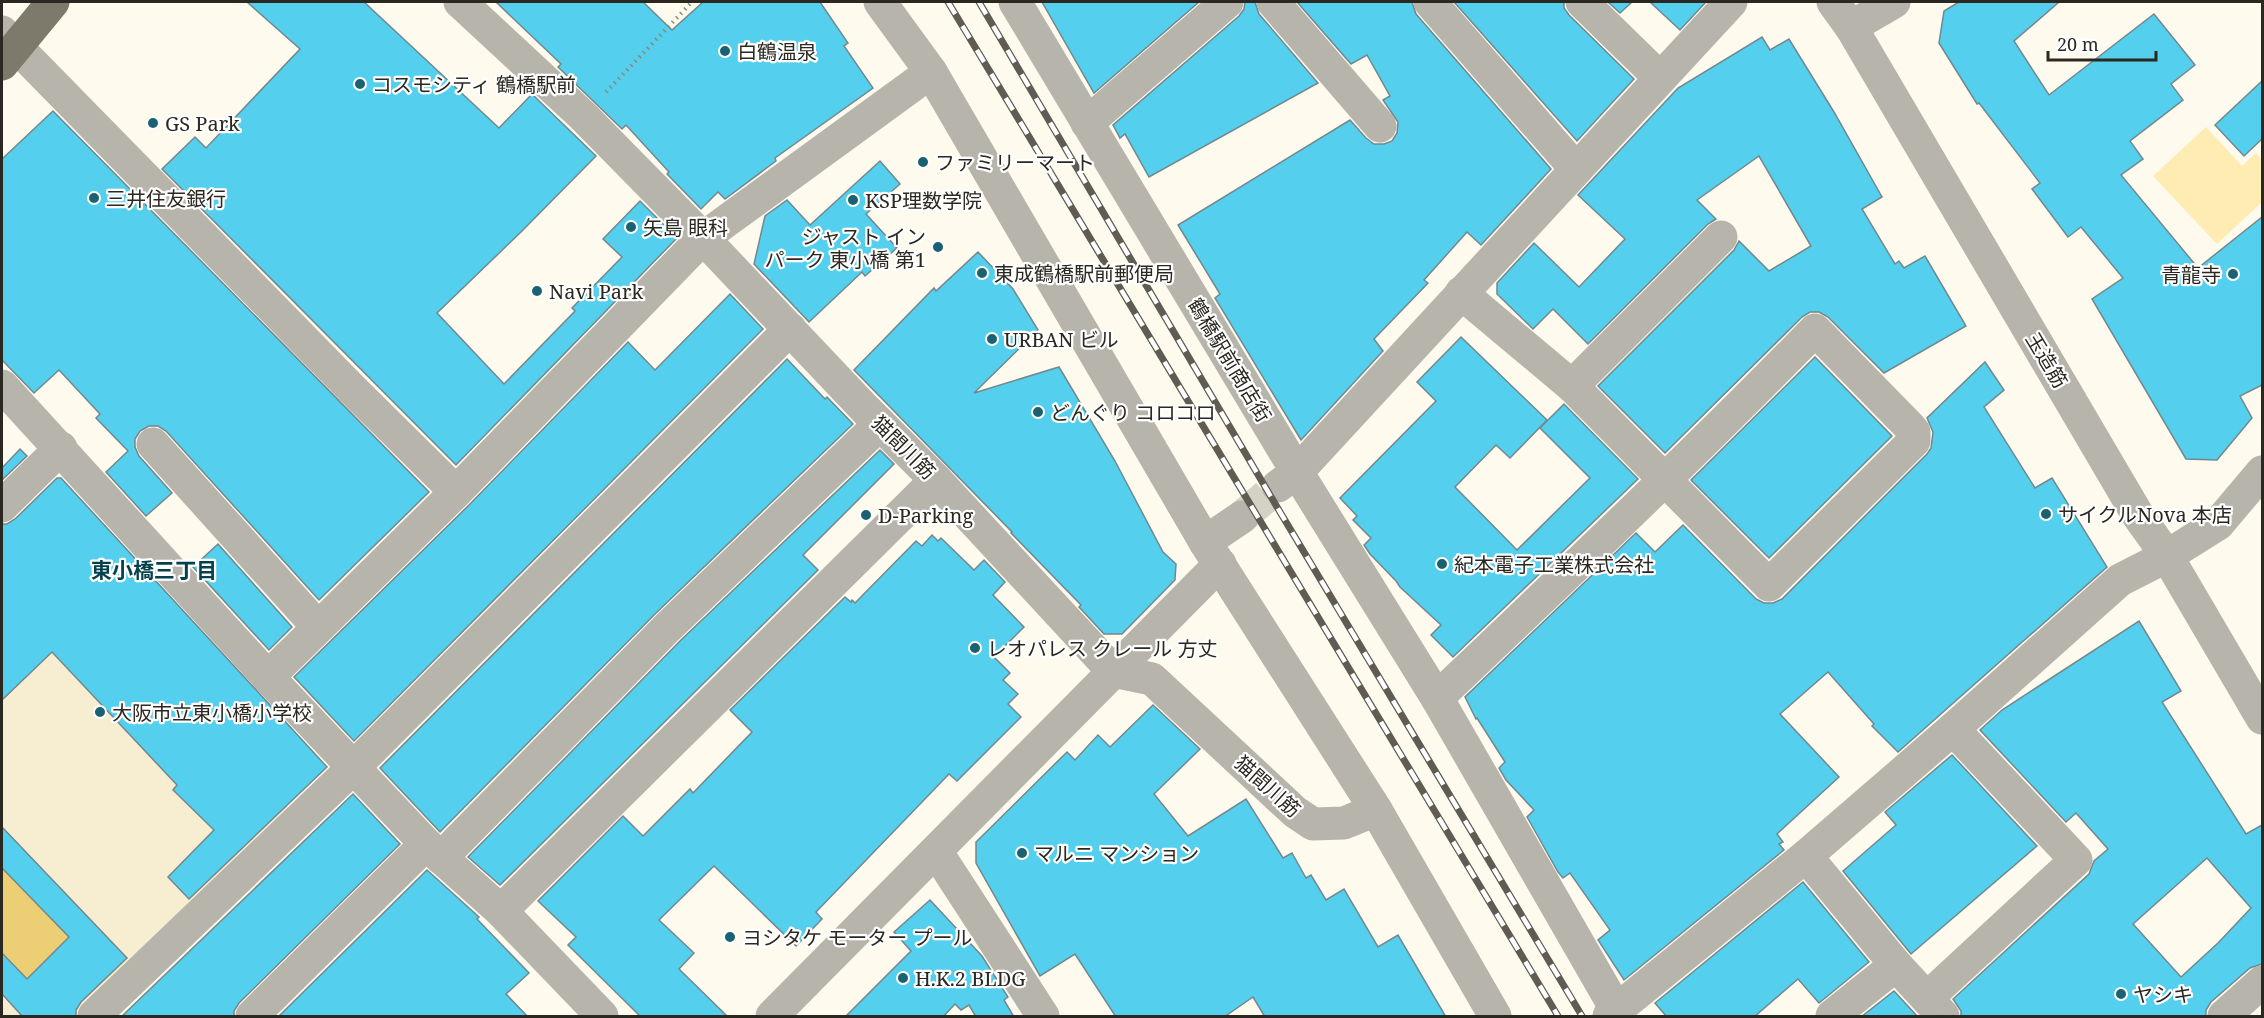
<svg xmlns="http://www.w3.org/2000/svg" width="2264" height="1018" font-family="'Noto Serif','Noto Sans JP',serif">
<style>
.built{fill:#f7eed2}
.green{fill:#ffecb2}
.water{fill:#eccf74}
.building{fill:#54cfed;stroke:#72888e;stroke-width:1.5;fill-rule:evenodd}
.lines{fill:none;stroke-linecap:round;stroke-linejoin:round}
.minor-tunnel{stroke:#d4d1c5;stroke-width:33;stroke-dasharray:33 16;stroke-linecap:butt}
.path{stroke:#8c8980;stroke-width:4;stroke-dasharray:1.5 4.5;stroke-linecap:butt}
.minor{stroke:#b7b4ac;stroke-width:33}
.major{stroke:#7e7a6b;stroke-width:33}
.rail-casing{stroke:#5f5c53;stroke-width:7}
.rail{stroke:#fff;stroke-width:4.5;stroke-dasharray:14;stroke-linecap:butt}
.poi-dot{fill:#1a6171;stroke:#fff;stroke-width:2}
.labels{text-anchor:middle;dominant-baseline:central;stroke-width:4.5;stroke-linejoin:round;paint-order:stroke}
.poi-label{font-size:20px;fill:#2b2821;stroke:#fff;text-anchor:start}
.street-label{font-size:20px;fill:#2b2821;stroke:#fff}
.neighbourhood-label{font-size:21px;font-weight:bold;fill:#03414d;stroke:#fff}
</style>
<rect width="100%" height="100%" fill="#fefbee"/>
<!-- built -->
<polygon class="built" points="55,561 293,812 77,1016 2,1016 2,612"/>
<!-- green -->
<polygon class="green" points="2206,127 2242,166 2256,153 2262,160 2262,202 2217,244 2153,176"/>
<!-- water -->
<polygon class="water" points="2,868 69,937 27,979 2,953"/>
<!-- building -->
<g class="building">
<polygon points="247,2 364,2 499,128 532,94 596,156 522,231 437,313 504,384 575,311 572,308 622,257 603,239 640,201 677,238 456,465 162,169 195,137 206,148 300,49"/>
<polygon points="496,2 643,2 672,30 703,2 820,2 848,43 844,46 873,88 775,158 776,161 725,199 718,192 701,209 667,174 669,172 626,125 622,129 558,67 561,64"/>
<polygon points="1042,2 1199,2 1094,93"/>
<polygon points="1245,2 1255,2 1259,14 1318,83 1149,177 1125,134 1120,138 1113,125 1239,16 1244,9"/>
<polygon points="1297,2 1412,2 1416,14 1551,169 1481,245 1467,232 1424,280 1428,283 1374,339 1383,351 1301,440 1215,298 1220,294 1178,225 1350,120 1366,138 1374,144 1384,144 1392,141 1397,133 1398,122 1383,100 1390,96 1367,55 1351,64"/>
<polygon points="1454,2 1564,2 1564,8 1569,15 1634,79 1577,141"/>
<polygon points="1608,2 1632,2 1620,13"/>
<polygon points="1650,2 1706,2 1680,30"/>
<polygon points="1959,2 2059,2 2014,41 2049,95 2154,14 2195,65 2171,84 2183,100 2130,141 2143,159 2121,175 2198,268 2262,217 2262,385 2240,396 2252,418 2217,460 2186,459 2092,299 2123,278 2081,227 2068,237 2032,189 2040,183 1979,103 1977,104 1939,43 1944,11"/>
<polygon points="1762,37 1770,50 1789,39 1834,112 1882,197 1862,209 1895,264 1899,261 1904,268 1925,256 1966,326 1884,373 1828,317 1819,312 1810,312 1802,317 1665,453 1598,386 1734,250 1739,241 1769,271 1811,246 1759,156 1697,200 1716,219 1708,224 1588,344 1553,309 1533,329 1497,294 1497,283 1534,243 1579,287 1625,239 1578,195 1678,88"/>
<polygon points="2262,81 2262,139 2244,156 2215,125"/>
<polygon points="53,111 429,492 319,600 166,431 158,426 149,426 140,431 135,439 135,447 139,456 172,493 146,516 106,472 128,451 96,418 100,414 59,370 34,393 2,360 2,159"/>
<polygon points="880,161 900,184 866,214 897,248 865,276 862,272 809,322 754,264 765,216 787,200 810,225"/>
<polygon points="978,252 1013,289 1038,330 974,393 1059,367 1115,461 1163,552 1176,564 1175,580 1122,634 1104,634 1079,607 1081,605 1011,533 1012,532 854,370 934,288 936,291"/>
<polygon points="730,294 763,329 354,741 294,677 469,505 628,342 655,370"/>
<polygon points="1461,337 1547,420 1510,458 1496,445 1455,487 1517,550 1590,478 1540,428 1564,404 1638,479 1453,657 1431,635 1441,625 1400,587 1396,581 1370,554 1364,545 1371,538 1353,520 1357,516 1340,498 1436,401 1417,382"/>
<polygon points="1815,357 1892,436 1769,558 1691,480"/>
<polygon points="787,359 825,399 827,397 853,424 655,614 440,832 380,768"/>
<polygon points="1985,362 2004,390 1984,407 2035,488 2052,478 2107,567 1898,752 1872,726 1874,724 1828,672 1780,714 1839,777 1777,834 1783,842 1779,844 1784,850 1624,980 1598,940 1610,930 1570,873 1563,878 1558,872 1527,817 1534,810 1506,780 1499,768 1505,762 1477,718 1476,719 1465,697 1636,533 1655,552 1683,525 1756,599 1764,603 1773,603 1782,599 1927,454 1931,448 1933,432 1927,418"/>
<polygon points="20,449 27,456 2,480 2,468"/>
<polygon points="880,450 894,464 803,555 818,570 500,885 468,857 681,640"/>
<polygon points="57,478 61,478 327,767 189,899 168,877 214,830 173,790 177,785 52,652 2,700 2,524 7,524 15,519"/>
<polygon points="932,535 938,541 941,538 974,570 984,560 1005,582 993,595 1024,627 994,657 1010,673 1003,680 1018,694 1008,704 1021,717 957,781 949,774 816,912 822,919 796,946 714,866 659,920 694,953 679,969 728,1017 641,1017 568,945 576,937 538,901 623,816 643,836 690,789 693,793 752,732 730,710 845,597 851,602 852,600 855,603 916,541 922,546"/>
<polygon points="218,544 292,627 269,650 193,567"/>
<path d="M2139,621l42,70 -19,11 84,132 16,-9v139l-12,4 -39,34 -5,8v7h-245v-6l-8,-12 136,-125 5,-13 14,-12 -32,-36 -10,9 -86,-92 22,-20zM2207,858l44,50 -33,35 -37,34 -48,-53z"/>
<polygon points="1153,705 1200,749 1154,794 1188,836 1246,799 1283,858 1292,853 1306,878 1311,875 1326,900 1344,889 1378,947 1398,935 1446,1017 1265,1017 1253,997 1224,1017 1116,1017 1075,954 1040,976 976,863 976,842 1067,752 1075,760 1098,735 1110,747"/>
<polygon points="1952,755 2037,846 1911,954 1843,871 1896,825 1885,812"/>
<polygon points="353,794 400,844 239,1003 234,1011 234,1017 121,1017"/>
<polygon points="2,827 127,958 81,1002 76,1010 76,1017 23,1017 2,994 2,953 27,979 69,937 2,868"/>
<polygon points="427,870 479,917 477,919 529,973 506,994 528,1017 278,1017"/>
<polygon points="1803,882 1869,962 1819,1003 1798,979 1754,1017 1667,1017 1655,1003"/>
<polygon points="930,900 982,956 1008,997 1004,1000 1014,1017 976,1017 969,1005 961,1010 955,1004 943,1017 845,1017 911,951 894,932"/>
<polygon points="1894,991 1918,1017 1861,1017"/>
</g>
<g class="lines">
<!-- minor-tunnel -->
<polyline class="minor-tunnel" points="1242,517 1278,486"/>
<!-- path -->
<polyline class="path" points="606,92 692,2"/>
<!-- minor -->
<g class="minor">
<polyline points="460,2 583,116 703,238 865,409 936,480 1113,671 1152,679 1295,812 1313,824 1344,823 1376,810"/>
<polyline points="880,2 931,72 1205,542 1376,810 1495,1016"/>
<polyline points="1015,2 1297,472 1437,698 1620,1016"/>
<polyline points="1273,2 1380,126"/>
<polyline points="1430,2 1576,169"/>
<polyline points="1582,2 1660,78"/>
<polyline points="1833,2 1851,27 2139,517 2167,556 2262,718"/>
<polyline points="1851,27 1894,2"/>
<polyline points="2,32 351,388 456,492"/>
<polyline points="1087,123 1227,2"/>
<polyline points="2,386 268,677 426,844 501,911 602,1016"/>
<polyline points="1572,386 1721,237"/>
<polyline points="153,444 318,627"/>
<polyline points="1278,486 1297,472 1731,2"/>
<polyline points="2,506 61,448"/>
<polyline points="1205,542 1242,517"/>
<polyline points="268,677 456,492 703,238 931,72"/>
<path d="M1437,698c127,-121 255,-242 378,-368l93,95 6,7v9l-145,144 -197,-199 -111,-93"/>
<polyline points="936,851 1043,1016"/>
<polyline points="1806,856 1896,965 1943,1016"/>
<polyline points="441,858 668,627 880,424"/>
<polyline points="501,911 936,480"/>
<polyline points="1927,998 2076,860 1953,729"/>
<polyline points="94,1016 354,767 790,329"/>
<polyline points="252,1016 426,844"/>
<polyline points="772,1016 1220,564"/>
<polyline points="1609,1016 1806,856 1953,729 2120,580 2167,556 2218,524 2262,472"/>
<polyline points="1832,1016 1896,965"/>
<polyline points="2224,1016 2262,982"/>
</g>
<!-- major -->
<polyline class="major" points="2,64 53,2"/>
<defs>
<g id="rail">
<polyline points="948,2 1558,1016"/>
<polyline points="979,2 1280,512 1582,1016"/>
</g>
</defs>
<!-- rail casing -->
<use href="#rail" class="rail-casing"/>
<!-- rail -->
<use href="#rail" class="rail"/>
</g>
<!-- markers -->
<g class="poi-dot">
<circle cx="725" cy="51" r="6"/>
<circle cx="360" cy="84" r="6"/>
<circle cx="153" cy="123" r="6"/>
<circle cx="923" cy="162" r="6"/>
<circle cx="94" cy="198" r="6"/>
<circle cx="853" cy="200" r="6"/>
<circle cx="631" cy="227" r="6"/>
<circle cx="938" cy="247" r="6"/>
<circle cx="982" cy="273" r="6"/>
<circle cx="2233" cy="274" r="6"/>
<circle cx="537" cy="291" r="6"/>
<circle cx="992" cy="339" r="6"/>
<circle cx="1038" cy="412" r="6"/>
<circle cx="2046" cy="514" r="6"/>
<circle cx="866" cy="515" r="6"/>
<circle cx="1442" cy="564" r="6"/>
<circle cx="975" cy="648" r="6"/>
<circle cx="100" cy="712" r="6"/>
<circle cx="1022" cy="853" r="6"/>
<circle cx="730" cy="937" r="6"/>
<circle cx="903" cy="978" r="6"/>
<circle cx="2121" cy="994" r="6"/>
</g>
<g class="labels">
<!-- poi labels -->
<g class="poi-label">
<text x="737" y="51">白鶴温泉</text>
<text x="372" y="84">コスモシティ 鶴橋駅前</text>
<text x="165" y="123">GS Park</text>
<text x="935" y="162">ファミリーマート</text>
<text x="106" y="198">三井住友銀行</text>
<text x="865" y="200">KSP理数学院</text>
<text x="643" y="227">矢島 眼科</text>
<text x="926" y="236" text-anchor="end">ジャスト イン<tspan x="926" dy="23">パーク 東小橋 第1</tspan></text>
<text x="994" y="273">東成鶴橋駅前郵便局</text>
<text x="2221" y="274" text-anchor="end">青龍寺</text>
<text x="549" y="291">Navi Park</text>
<text x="1004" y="339">URBAN ビル</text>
<text x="1050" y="412">どんぐり コロコロ</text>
<text x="2058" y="514">サイクルNova 本店</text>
<text x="878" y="515">D-Parking</text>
<text x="1454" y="564">紀本電子工業株式会社</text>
<text x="987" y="648">レオパレス クレール 方丈</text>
<text x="112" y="712">大阪市立東小橋小学校</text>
<text x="1034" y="853">マルニ マンション</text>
<text x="742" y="937">ヨシタケ モーター プール</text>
<text x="915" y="978">H.K.2 BLDG</text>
<text x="2133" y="994">ヤシキ</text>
</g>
<!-- street labels -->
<g class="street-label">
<text transform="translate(1230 360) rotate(59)">鶴橋駅前商店街</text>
<text transform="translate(2047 360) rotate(59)">玉造筋</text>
<text transform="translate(904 447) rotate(45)">猫間川筋</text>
<text transform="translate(1268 786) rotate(42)">猫間川筋</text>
</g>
<!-- neighbourhood labels -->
<g class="neighbourhood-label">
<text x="154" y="570">東小橋三丁目</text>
</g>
</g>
<!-- border -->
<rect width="2264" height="1018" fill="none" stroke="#2b2821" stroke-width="6"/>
<!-- scale -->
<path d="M2048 51v9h108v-9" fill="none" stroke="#2b2821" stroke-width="3"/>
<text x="2057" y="51" font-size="18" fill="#2b2821" stroke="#ffffff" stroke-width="4.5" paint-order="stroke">20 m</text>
</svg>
